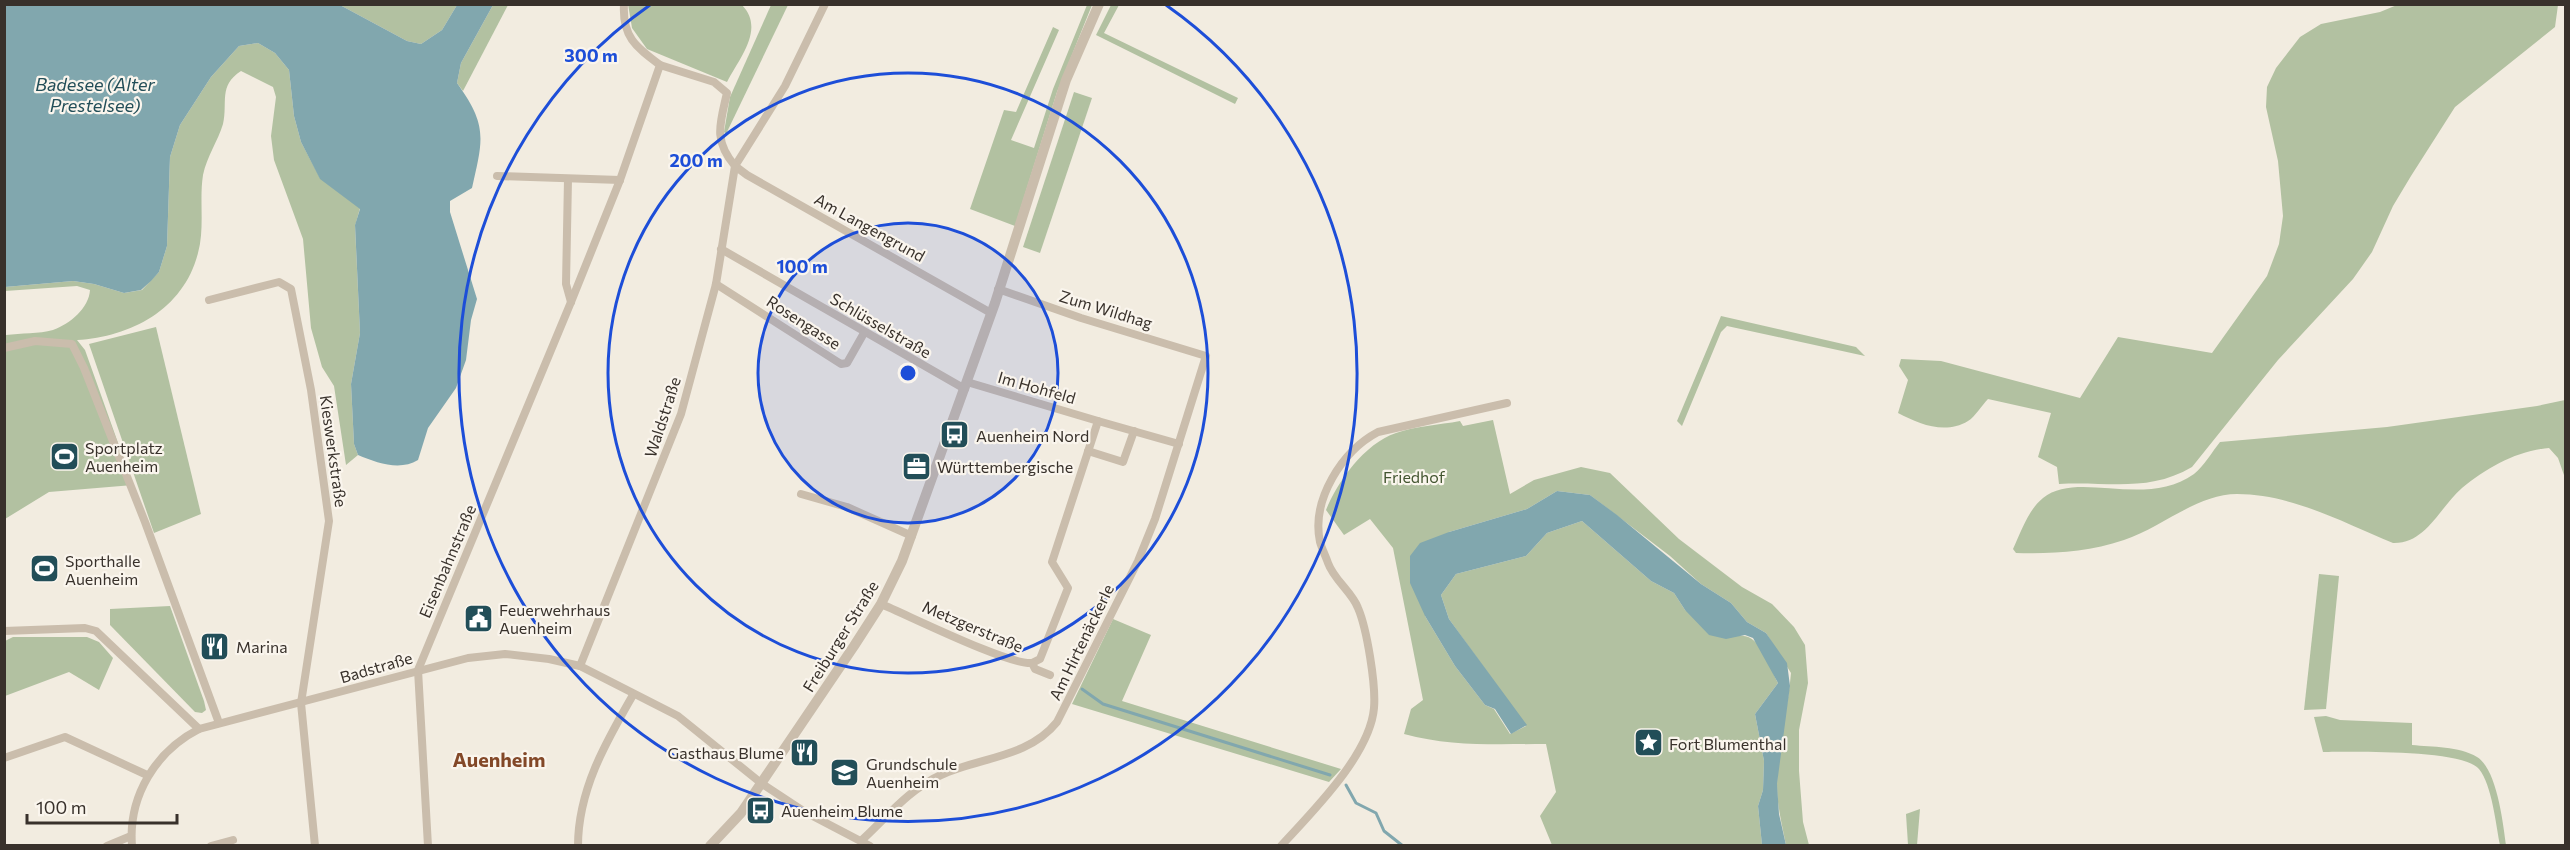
<svg xmlns="http://www.w3.org/2000/svg" width="2570" height="850" font-family="Commissioner,sans-serif">
<style>
.green{fill:#b2c1a1}
.water{fill:#81a7ae}
.lines{fill:none;stroke-linecap:round;stroke-linejoin:round}
.stream{stroke:#81a7ae;stroke-width:3}
.minor{stroke:#cabdac;stroke-width:8}
.tertiary{stroke:#cabdac;stroke-width:10}
.ring{fill:none;stroke:#1d4ed8;stroke-width:3}
.labels{text-anchor:middle;dominant-baseline:central;stroke-width:4.5;stroke-linejoin:round;paint-order:stroke}
.street-label{font-size:16px;fill:#38312b;stroke:#faf5ed}
.poi-label{font-size:16px;fill:#38312b;stroke:#faf5ed;text-anchor:start}
.park-label{font-size:16px;fill:#435530;stroke:#faf5ed}
.water-label{font-size:18px;font-style:italic;fill:#224e58;stroke:#faf5ed}
.quarter-label{font-size:20px;font-weight:bold;fill:#834828;stroke:#faf5ed}
.centre{fill:#1d4ed8;stroke:#faf5ed;stroke-width:3}
.ring-label{font-size:18px;text-anchor:middle;font-weight:bold;fill:#1d4ed8;stroke:#faf5ed;stroke-width:4.5;stroke-linejoin:round;paint-order:stroke}
</style>
<rect width="100%" height="100%" fill="#f2ece0"/>
<!-- green -->
<g class="green">
<path d="M628,4l114,1c23,24 -2,52 -15,77l-80,-33 -15,-21z"/>
<polygon points="340,5 457,5 442,30 421,44 407,41"/>
<polygon points="493,5 508,5 463,91 457,83 461,63"/>
<polygon points="771,5 788,5 726,134 724,132 730,97"/>
<polygon points="1087,5 1092,5 1057,92 1015,226 970,209 1004,110 1016,112 1053,27 1059,30 1011,140 1034,148 1053,89"/>
<polygon points="1111,5 1119,5 1104,33 1238,98 1235,104 1096,35"/>
<path d="M2397,5h161l-3,22 -100,80 -44,69 -18,30 -21,46 -19,27 -75,81 -86,107c-44,26 -85,14 -133,17l-2,-17 -19,-10 13,-44 -63,-14c-6,6 -13,18 -20,22 -23,14 -49,3 -70,-8l10,-33 -9,-14 2,-7 40,2 139,37 38,-61 94,16 55,-77 12,-32 4,-28 -5,-55 -12,-54 1,-20 9,-19 24,-31 21,-13 59,-12z"/>
<path d="M258,43l17,10 14,17 5,46 7,26 19,36 40,30 -5,18 5,107 -9,51 3,60 4,11 -12,10 -12,-79 -12,-19 -11,-39 -8,-89 -29,-79 -3,-24 5,-39 -3,-10 -32,-16c-23,15 -13,31 -18,53 -5,17 -16,32 -20,51 -4,25 2,52 -5,78 -14,56 -67,84 -121,87l8,10 48,135 -84,7 -44,27v-181l1,-3c15,-2 33,-1 47,-5 17,-6 36,-22 37,-40l-13,-4 -72,5v-4l68,-6 21,3 30,9 18,-3 17,-18 8,-26 3,-89 10,-32 31,-48 28,-31z"/>
<polygon points="1074,92 1092,98 1040,253 1023,247"/>
<polygon points="1721,316 1856,347 1865,356 1727,326 1721,332 1682,426 1677,421"/>
<polygon points="156,327 201,514 154,533 89,344"/>
<path d="M2565,400v78l-7,-20 -9,-10c-33,3 -62,20 -87,40 -23,20 -36,56 -69,55 -49,-20 -101,-49 -156,-49 -40,0 -76,34 -113,46 -36,12 -71,14 -108,13l-3,-4c8,-17 15,-39 30,-51 35,-28 102,11 151,-24 10,-8 18,-22 26,-32l167,-15 150,-21z"/>
<path d="M1493,420l17,74 24,-14 47,-13 29,6 69,66 63,48 30,17 22,23 11,18 3,38 -9,47v41l4,51 6,23h-23c-4,-20 -9,-39 -9,-60 0,-38 11,-75 14,-112l-25,-40 -19,-11 -16,-19 -30,-19 -31,-28 -80,-61 -33,-4 -30,18 -78,23 -24,84 30,50 30,39 9,4 16,25 16,-8 -77,-107 -8,-24 15,-21 70,-18 21,-23 35,-12 69,60 23,12 11,17 54,26c21,-4 31,32 39,47l-23,31 9,47 -1,29 -5,16 4,39h-210l-12,-29 16,-24 -10,-48c-48,0 -95,3 -142,-10l7,-25 12,-9 -30,-152 -23,-29 -26,16 -18,-25c12,-29 38,-66 70,-77 19,-7 43,-8 64,-12l3,5z"/>
<polygon points="2319,574 2339,576 2326,709 2304,710"/>
<polygon points="170,606 204,701 206,710 202,713 195,712 110,625 110,609"/>
<polygon points="1113,619 1151,635 1122,701 1341,769 1329,782 1072,704"/>
<polygon points="13,637 87,637 99,642 113,658 99,690 69,672 5,696 5,641"/>
<path d="M2326,716l14,4 72,3v22c20,2 47,1 65,12 20,12 26,66 29,88h-6c-4,-20 -8,-60 -21,-76 -17,-20 -129,-17 -156,-17l-9,-35z"/>
<polygon points="1920,809 1917,845 1908,845 1906,814"/>
</g>
<!-- water -->
<g class="water">
<path d="M5,4l335,1 67,36 14,3 21,-14 15,-25h36l-32,58 -4,20c31,43 26,56 15,105l-22,13v11l27,87 -6,21 -5,40 -10,28 -28,40 -10,32c-18,11 -41,3 -60,-5l-4,-11 -3,-60 9,-51 -5,-108 5,-16 -40,-30 -19,-37 -7,-26 -5,-46 -14,-17 -17,-10 -19,3 -28,31 -31,48 -10,32 -3,89 -8,26 -8,9 -10,9 -17,3 -30,-9 -21,-3 -68,6z"/>
<polygon points="1557,491 1590,495 1617,515 1701,584 1731,603 1747,622 1766,633 1787,663 1790,686 1777,784 1779,814 1786,845 1762,845 1758,806 1763,790 1764,761 1755,714 1778,683 1753,638 1745,635 1726,639 1709,635 1685,610 1674,593 1651,581 1582,521 1547,533 1526,556 1456,574 1441,595 1449,619 1527,725 1511,734 1495,709 1485,705 1455,666 1425,616 1410,583 1410,556 1420,543 1449,532 1527,509"/>
</g>
<g class="lines">
<!-- stream -->
<g class="stream">
<polyline points="1082,689 1103,704 1330,775"/>
<polyline points="1346,785 1356,803 1376,813 1384,831 1403,846"/>
</g>
<!-- minor -->
<g class="minor">
<polyline points="825,4 785,86 735,166 747,175 991,313"/>
<polyline points="497,176 620,180"/>
<polyline points="568,179 566,284 571,302"/>
<polyline points="721,249 965,389"/>
<polyline points="716,284 841,364 847,363 864,333"/>
<polyline points="209,300 279,282 291,289 311,390 329,521 301,703 315,846"/>
<polyline points="4,348 35,341 72,344 84,368 145,522 219,723"/>
<polyline points="967,382 1098,421 1052,562 1068,588 1040,659 1032,663"/>
<polyline points="1098,421 1179,444"/>
<polyline points="1088,451 1123,462 1134,431"/>
<polyline points="801,494 847,507 912,536"/>
<path d="M881,604c29,12 127,61 151,59l3,6 15,6"/>
<polyline points="4,631 85,628 96,631 199,729"/>
<path d="M580,666l101,-252 35,-130 19,-118c-22,-26 -15,-42 -8,-73l-13,-11 -54,-17"/>
<polyline points="4,758 65,737 147,775"/>
<path d="M862,840c25,-23 47,-51 79,-65 39,-18 87,-17 116,-53l81,-161 17,-42 51,-163 -125,-38 -83,-29"/>
<polyline points="107,846 131,836"/>
<path d="M132,846c-4,-50 24,-95 67,-117l269,-71 37,-4 44,5 31,7 98,50 83,67 44,29 65,34"/>
<polyline points="211,846 233,840"/>
<path d="M428,846l-10,-176 153,-368 49,-122 40,-115c-24,-18 -38,-28 -36,-61"/>
<path d="M578,846c0,-56 28,-104 55,-151"/>
<path d="M1281,846c31,-34 89,-91 93,-138 2,-23 -7,-79 -16,-100 -6,-16 -24,-28 -30,-45 -2,-6 -6,-14 -8,-21 -9,-42 22,-91 58,-110l129,-29"/>
</g>
<!-- tertiary -->
<polyline class="tertiary" points="710,846 741,813 854,646 881,604 902,561 995,303 1066,80 1099,4"/>
</g>
<!-- distance rings -->
<circle cx="908" cy="373" r="150" fill="#1d4ed8" fill-opacity=".12"/>
<g class="ring">
<circle cx="908" cy="373" r="150"/>
<circle cx="908" cy="373" r="300"/>
<path d="M1166 5A449 449 0 1 1 650 5"/>
</g>
<!-- icons -->
<defs>
<symbol id="bus-square" viewBox="-11 -11 22 22"><rect x="-9" y="-9" width="18" height="18" rx="4" fill="#224e58" stroke="#faf5ed"/><path d="M-5-6H5V4H4V6H2V4H-2V6H-4V4H-5ZM-3.5-4V0h7V-4ZM-3.5 1.2v1.5H-2V1.2ZM2 1.2v1.5H3.5V1.2Z" fill="#fff"/></symbol>
<symbol id="stadium-square" viewBox="-11 -11 22 22"><rect x="-9" y="-9" width="18" height="18" rx="4" fill="#224e58" stroke="#faf5ed"/><path d="M0-5a6.5 5 0 1 0 0 10a6.5 5 0 1 0 0-10ZM-3.5-1.8h7v3.6h-7Z" fill="#fff"/></symbol>
<symbol id="office-square" viewBox="-11 -11 22 22"><rect x="-9" y="-9" width="18" height="18" rx="4" fill="#224e58" stroke="#faf5ed"/><path d="M-6-3h4V-5.5h4V-3h4V5H-6ZM-1-4.5V-3h2v-1.5ZM-6 0V1H6V0Z" fill="#fff"/></symbol>
<symbol id="civic-square" viewBox="-11 -11 22 22"><rect x="-9" y="-9" width="18" height="18" rx="4" fill="#224e58" stroke="#faf5ed"/><path d="M-.6-6.5H3V-4.5H.6V-3L4-1V1h2V6H-6V1h2V-1L-.6-3ZM-1.2 2.5V6h2.4V2.5Z" fill="#fff"/></symbol>
<symbol id="restaurant-square" viewBox="-11 -11 22 22"><rect x="-9" y="-9" width="18" height="18" rx="4" fill="#224e58" stroke="#faf5ed"/><path d="M-5-6h1v4h1v-4h1v4h1v-4h1v5L-1.5 .5V6h-2V.5L-5-1ZM5-6V6H3V1.5H1.5Q1.5-4 5-6Z" fill="#fff"/></symbol>
<symbol id="sight-square" viewBox="-11 -11 22 22"><rect x="-9" y="-9" width="18" height="18" rx="4" fill="#224e58" stroke="#faf5ed"/><path d="M0-6L1.8-2.2L6-1.7L2.9 1.2L3.7 5.4L0 3.3L-3.7 5.4L-2.9 1.2L-6-1.7L-1.8-2.2Z" fill="#fff"/></symbol>
<symbol id="school-square" viewBox="-11 -11 22 22"><rect x="-9" y="-9" width="18" height="18" rx="4" fill="#224e58" stroke="#faf5ed"/><path d="M0-5L7-2L0 1L-7-2ZM-4 1L0 2.5L4 1V4Q0 6-4 4Z" fill="#fff"/></symbol>
</defs>
<g fill-rule="evenodd">
<use href="#bus-square" x="938" y="418" width="33" height="33"/>
<use href="#stadium-square" x="48" y="440" width="33" height="33"/>
<use href="#office-square" x="900" y="450" width="33" height="33"/>
<use href="#stadium-square" x="28" y="552" width="33" height="33"/>
<use href="#civic-square" x="462" y="602" width="33" height="33"/>
<use href="#restaurant-square" x="198" y="630" width="33" height="33"/>
<use href="#sight-square" x="1632" y="726" width="33" height="33"/>
<use href="#restaurant-square" x="788" y="736" width="33" height="33"/>
<use href="#school-square" x="828" y="756" width="33" height="33"/>
<use href="#bus-square" x="744" y="794" width="33" height="33"/>
</g>
<g class="labels">
<!-- street labels -->
<g class="street-label">
<text transform="translate(870 227) rotate(29)">Am Langengrund</text>
<text transform="translate(1106 309) rotate(17)">Zum Wildhag</text>
<text transform="translate(804 322) rotate(33)">Rosengasse</text>
<text transform="translate(881 325) rotate(30)">Schlüsselstraße</text>
<text transform="translate(1037 387) rotate(16)">Im Hohfeld</text>
<text transform="translate(662 417) rotate(-72)">Waldstraße</text>
<text transform="translate(334 451) rotate(82)">Kieswerkstraße</text>
<text transform="translate(447 561) rotate(-67)">Eisenbahnstraße</text>
<text transform="translate(973 626) rotate(23)">Metzgerstraße</text>
<text transform="translate(840 636) rotate(-58)">Freiburger Straße</text>
<text transform="translate(1081 642) rotate(-64)">Am Hirtenäckerle</text>
<text transform="translate(376 667) rotate(-16)">Badstraße</text>
</g>
<!-- poi labels -->
<g class="poi-label">
<text x="976" y="435">Auenheim Nord</text>
<text x="85" y="447">Sportplatz<tspan x="85" dy="18">Auenheim</tspan></text>
<text x="937" y="466">Württembergische</text>
<text x="65" y="560">Sporthalle<tspan x="65" dy="18">Auenheim</tspan></text>
<text x="499" y="609">Feuerwehrhaus<tspan x="499" dy="18">Auenheim</tspan></text>
<text x="236" y="646">Marina</text>
<text x="1669" y="743">Fort Blumenthal</text>
<text x="784" y="752" text-anchor="end">Gasthaus Blume</text>
<text x="866" y="763">Grundschule<tspan x="866" dy="18">Auenheim</tspan></text>
<text x="781" y="810">Auenheim Blume</text>
</g>
<!-- park labels -->
<g class="park-label">
<text x="1414" y="476">Friedhof</text>
</g>
<!-- water labels -->
<g class="water-label">
<text x="95" y="84">Badesee (Alter<tspan x="95" dy="21">Prestelsee)</tspan></text>
</g>
<!-- quarter labels -->
<g class="quarter-label">
<text x="499" y="759">Auenheim</text>
</g>
</g>
<circle cx="908" cy="373" r="9" class="centre"/>
<g class="ring-label">
<text x="591" y="62">300 m</text>
<text x="696" y="167">200 m</text>
<text x="802" y="273">100 m</text>
</g>
<!-- border -->
<rect width="2570" height="850" fill="none" stroke="#38312b" stroke-width="12"/>
<!-- scale -->
<path d="M27 814v9h150v-9" fill="none" stroke="#38312b" stroke-width="3"/>
<text x="36" y="814" font-size="18" fill="#38312b" stroke="#faf5ed" stroke-width="4.5" paint-order="stroke">100 m</text>
</svg>
